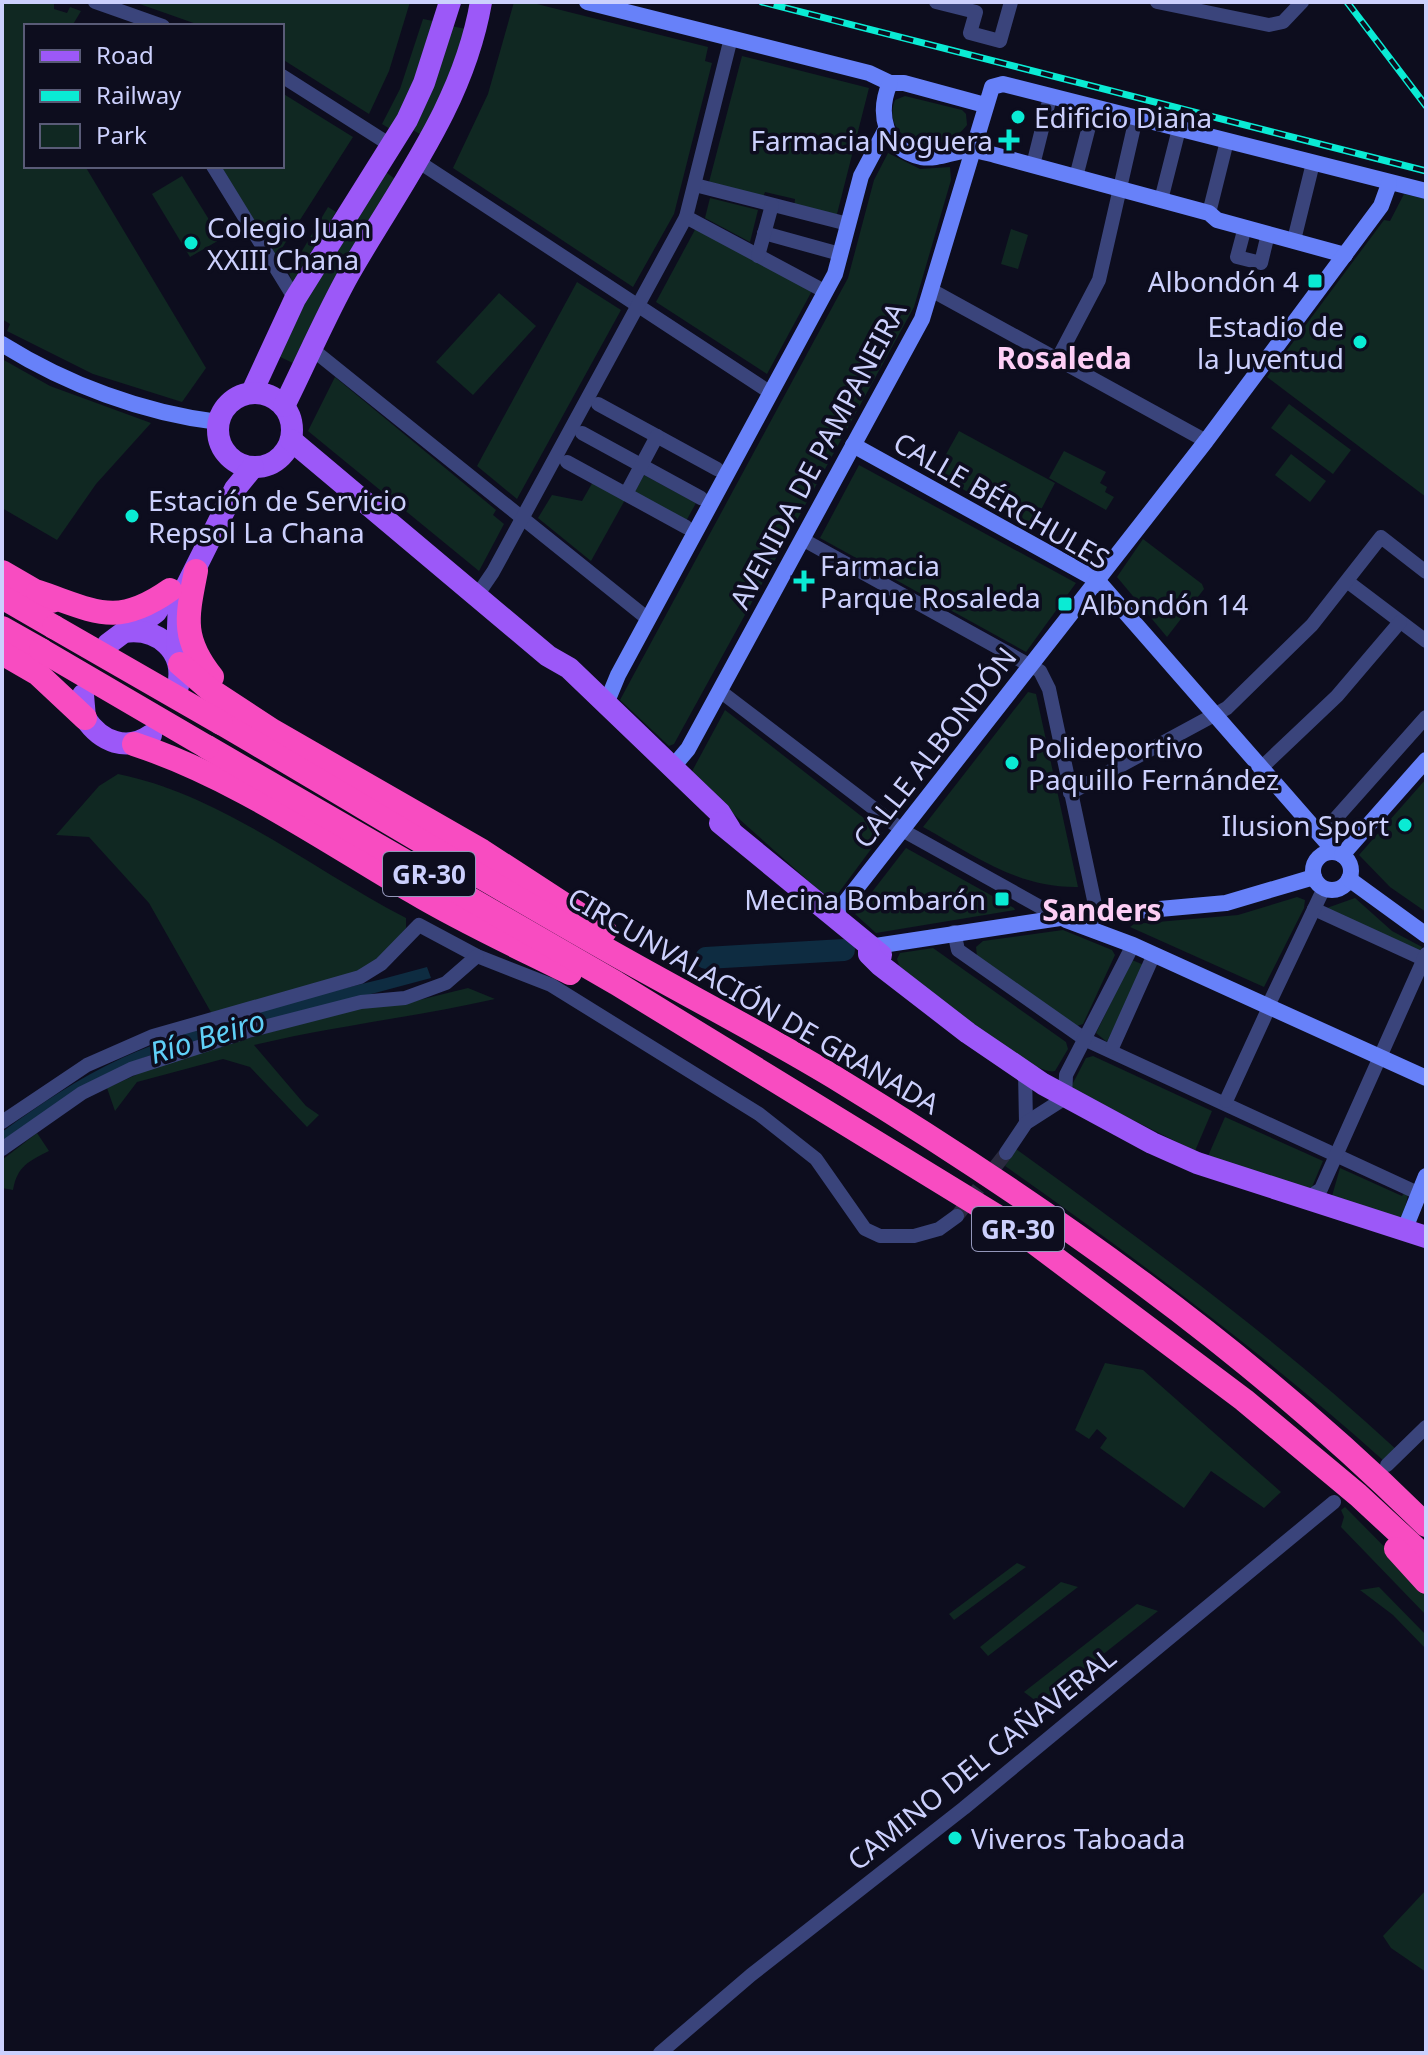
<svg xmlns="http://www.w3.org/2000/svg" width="1428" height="2055" font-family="'Noto Sans',sans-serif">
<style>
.green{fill:#102822}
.water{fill:#0e2c41}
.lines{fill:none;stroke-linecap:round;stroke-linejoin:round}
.river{stroke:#0e2c41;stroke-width:22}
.street-tunnel{stroke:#2a2a3f;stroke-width:14;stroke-dasharray:14 7;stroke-linecap:butt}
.street{stroke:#3a447b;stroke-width:14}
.secondary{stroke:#6781f9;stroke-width:16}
.primary{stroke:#9c58f8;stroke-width:22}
.highway{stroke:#f84cc1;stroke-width:24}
.rail-casing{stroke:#0aebd4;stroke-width:7}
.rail{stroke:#0d0d1e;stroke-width:4;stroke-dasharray:12;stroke-linecap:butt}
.highway-bridge{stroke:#f84cc1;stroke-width:24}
.poi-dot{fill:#0aebd4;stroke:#0d0d1e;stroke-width:3}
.labels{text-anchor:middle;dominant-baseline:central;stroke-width:7;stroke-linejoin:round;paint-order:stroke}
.shield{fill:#0d0d1e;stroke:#9396ba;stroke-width:2}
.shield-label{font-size:26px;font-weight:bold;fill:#ccd0fd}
.poi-label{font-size:28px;fill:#ccd0fd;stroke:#0d0d1e;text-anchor:start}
.street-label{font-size:28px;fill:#ccd0fd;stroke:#0d0d1e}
.neighbourhood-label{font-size:30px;font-weight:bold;fill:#fdcef5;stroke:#0d0d1e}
.water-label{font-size:30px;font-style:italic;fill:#5fd0f8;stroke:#0d0d1e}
</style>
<rect width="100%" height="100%" fill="#0d0d1e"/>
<!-- green -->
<g class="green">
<polygon points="2,2 54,2 54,9 67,13 70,7 81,11 72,26 26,26 26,166 85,166 206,368 182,402 93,374 7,331 10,324 2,319"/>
<polygon points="134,2 410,2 389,71 369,114 282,59 282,26 202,26"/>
<polygon points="514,2 529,2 708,47 705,61 712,63 674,214 633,287 453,168 488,94"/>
<polygon points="423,19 433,21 410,92 390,129 382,124 400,89"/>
<polygon points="451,26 466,29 425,137 411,129"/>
<polygon points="742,56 869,88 836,218 794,208 795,199 765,192 762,200 708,186"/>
<polygon points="282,93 353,137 275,259 219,166 282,166"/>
<path d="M905,96l57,14 4,4 1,11c-27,37 -88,15 -72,-25z"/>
<polygon points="888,153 920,169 950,167 951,180 914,307 674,744 669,746 620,700 848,278 874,180"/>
<polygon points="383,170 399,182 295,364 274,354"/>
<polygon points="182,176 221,239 190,257 152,194"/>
<polygon points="1404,194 1426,199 1426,497 1267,377 1384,220 1390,221"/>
<polygon points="710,198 758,210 750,242 705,218"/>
<polygon points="328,207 336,212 293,284 289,273"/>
<polygon points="697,226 813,289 767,374 656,302"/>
<polygon points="1011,229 1028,235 1018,269 1001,264"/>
<polygon points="577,282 621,310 517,499 477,466"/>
<polygon points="499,293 536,326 473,395 436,362"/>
<polygon points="2,359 50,386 151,423 96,484 57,540 2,508"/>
<polygon points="335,377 496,510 493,515 504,524 479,571 308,431"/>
<polygon points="1289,404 1351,450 1333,474 1271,428"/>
<polygon points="959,431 1055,483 1032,527 935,474"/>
<polygon points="1064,451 1106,472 1100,483 1107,487 1105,492 1114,497 1106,510 1049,478"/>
<polygon points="1291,454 1326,481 1310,502 1275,475"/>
<polygon points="859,465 1076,583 1026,652 820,538"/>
<polygon points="644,475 696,503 685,523 633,495"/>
<polygon points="594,480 626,498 591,561 538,518 552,495 582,501"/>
<polygon points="1143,539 1202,584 1204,589 1167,637 1117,577"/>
<path d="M1028,692l8,2 42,193c-61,1 -104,-32 -155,-60z"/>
<polygon points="725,710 883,833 837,895 823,894 690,775"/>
<path d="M118,774c104,21 195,96 288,144v10l-27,32 -19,13 -148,41 -63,-111 -60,-66 -33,-2 43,-49z"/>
<polygon points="1426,779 1426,912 1390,887 1359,855"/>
<polygon points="906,848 1014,908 1015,910 876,933 855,914"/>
<polygon points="1297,897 1305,900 1304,908 1264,987 1130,927 1134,924 1238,915"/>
<polygon points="1355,898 1392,931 1422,947 1420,952 1324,909"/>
<polygon points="1063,930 1112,950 1115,955 1083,1024 1077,1026 977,956 976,947 983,941"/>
<path d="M933,948l133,94 2,7 -13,22c-23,7 -131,-85 -155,-103l-3,-9 3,-6z"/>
<polygon points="1132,960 1144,965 1107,1042 1096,1033"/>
<path d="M468,988l27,11c-80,18 -161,27 -241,46l52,61 13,9 -12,12 -57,-60 -27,-8 -86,23 -22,29 -8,-23 53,-24 85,-25 118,-32 48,-5z"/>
<polygon points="1093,1056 1212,1111 1195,1151 1075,1091 1072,1085 1086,1058"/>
<polygon points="1225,1117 1323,1161 1312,1187 1306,1189 1208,1156"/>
<path d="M37,1133l12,18c-20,10 -32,15 -36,39l-11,-2v-28z"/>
<path d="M1016,1149c133,96 262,191 382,302l-13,11c-120,-108 -248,-203 -380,-296z"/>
<polygon points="1340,1168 1402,1196 1405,1192 1408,1195 1402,1220 1332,1196"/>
<polygon points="1105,1363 1143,1370 1281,1492 1264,1508 1211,1471 1184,1508 1100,1448 1107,1438 1097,1429 1089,1439 1075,1430"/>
<polygon points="1345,1507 1426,1589 1426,1615 1341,1527 1344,1517 1341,1510"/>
<polygon points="1017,1563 1026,1567 954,1620 949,1614"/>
<polygon points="1061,1582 1078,1587 988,1656 980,1647"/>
<polygon points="1379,1587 1426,1635 1426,1649 1393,1615 1360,1590"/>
<polygon points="1137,1604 1158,1611 1040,1704 1024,1692"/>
<polygon points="1426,1890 1426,1972 1391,1948 1383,1936"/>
</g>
<!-- water -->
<path class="water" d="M427,967l4,11 -262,70 -44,17 -123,78v-11c38,-28 77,-54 120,-74 96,-43 204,-63 305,-91z"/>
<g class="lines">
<!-- river -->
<polyline class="river" points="706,958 844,950"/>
<!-- street-tunnel -->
<polyline class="street-tunnel" points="957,1216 1006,1153"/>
<!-- street -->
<g class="street">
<polyline points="95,2 163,26"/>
<polyline points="936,2 976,12 970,33 1000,41 1011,2"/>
<polyline points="1157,2 1269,25 1283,22 1302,2"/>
<polyline points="282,76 392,146"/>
<polyline points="1035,157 1049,101"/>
<polyline points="419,162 771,393"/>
<polyline points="213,166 295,299"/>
<polyline points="1076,177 1094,107"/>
<polyline points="695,185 848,224"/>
<polyline points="1161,200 1179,129"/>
<polyline points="1209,213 1227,141"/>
<polyline points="686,217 826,292"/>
<polyline points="1245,227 1237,257 1261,263 1268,234"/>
<polyline points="764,233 840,254"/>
<polyline points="1294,240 1313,163"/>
<polyline points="758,256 772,205"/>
<polyline points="933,291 1206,441"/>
<polyline points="312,349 648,619"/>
<polyline points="1057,360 1099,280 1136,118"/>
<polyline points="598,404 717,469"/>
<polyline points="582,433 701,498"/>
<polyline points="567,462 686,527"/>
<polyline points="626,494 657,436"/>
<polyline points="802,539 1040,671 1049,689 1097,914"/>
<polyline points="1352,585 1426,641"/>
<polyline points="478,594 493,572 686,217 731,38"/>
<polyline points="720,691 902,830 1060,918"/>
<polyline points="1260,769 1337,696 1400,622"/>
<polyline points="1070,793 1227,708 1312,625 1381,537 1426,572"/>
<polyline points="1320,836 1426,717"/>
<polyline points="1314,909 1423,959"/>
<polyline points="954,932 958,950 1086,1040 1418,1193"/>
<polyline points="1268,1006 1324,888"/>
<polyline points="1112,1048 1151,961"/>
<polyline points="1025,1072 1026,1123"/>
<polyline points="1226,1101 1266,1014"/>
<polyline points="2,1122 87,1065 153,1036 360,977 381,964 419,925 477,956 551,985 759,1114 816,1159 865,1229 880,1236 914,1236 939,1229 957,1216"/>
<polyline points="2,1149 82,1093 131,1069 248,1031 361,1002 405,998 446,983 477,956"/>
<polyline points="1006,1153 1026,1123 1065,1098 1066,1075 1133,945"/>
<polyline points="1306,1199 1321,1189 1426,954"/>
<polyline points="1387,1465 1426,1427"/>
<polyline points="660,2053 751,1975 964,1808 1334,1502"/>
</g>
<!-- secondary -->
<g class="secondary">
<polyline points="587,2 869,73 890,83 904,83 985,105"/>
<path d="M890,83c-13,30 -6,66 31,74 17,3 32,-6 49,-7 8,0 17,3 25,5l214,58 8,7 128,35"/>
<path d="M2,344c64,40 141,69 216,78"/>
<polyline points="853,445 1097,580 1335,852"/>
<polyline points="606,704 618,675 835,274 861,176 886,129"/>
<polyline points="672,768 688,749 922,319 992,87 1003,84 1426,191"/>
<circle cx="1332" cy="871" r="19"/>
<polyline points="1342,855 1426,760"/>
<polyline points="1349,879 1426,935"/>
<polyline points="833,918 1206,441 1381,206 1389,184"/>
<polyline points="1066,920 1133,945 1426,1078"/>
<polyline points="869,947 1060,918 1226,903 1314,877"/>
<polyline points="1404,1231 1426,1176"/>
</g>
<!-- primary -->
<g class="primary">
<polyline points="252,392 295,299 407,120 424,83 450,2"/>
<circle cx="255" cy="430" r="37"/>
<path d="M284,406c22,-44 41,-89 65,-132 50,-88 114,-168 132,-272"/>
<polyline points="291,440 548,656 569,668 720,813 730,829"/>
<polyline points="131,631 156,612 169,592"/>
<path d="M108,644l16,-12c34,-5 62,19 54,54"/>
<polyline points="177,655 179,601 235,489 253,467"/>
<path d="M83,695l2,23c16,24 42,34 66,17"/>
<polyline points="720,823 881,955"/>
<polyline points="869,947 869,954 880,965 968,1033 1043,1084 1152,1143 1197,1163 1426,1237"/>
</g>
<!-- highway -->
<g class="highway">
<path d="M196,571c-9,46 -15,67 16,106"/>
<polyline points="2,572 52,601"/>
<path d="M38,592c57,19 78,36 132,-2"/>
<polyline points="2,597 54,627"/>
<polyline points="2,628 41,650"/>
<polyline points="2,653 38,674 85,718"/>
<polyline points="180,664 209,689 273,731 482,851 605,931"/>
<path d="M221,723c130,76 259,155 390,229 74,42 150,81 223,125 213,130 414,272 592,448"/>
<path d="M134,744c100,33 188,95 279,148 50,30 105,55 157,81"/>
<polyline points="207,747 616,983 1011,1225 1244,1400 1358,1495 1426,1558"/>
<polyline points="1396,1549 1426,1582"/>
</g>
<defs>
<g id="rail">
<polyline points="762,2 1426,171"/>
<polyline points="1347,2 1426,106"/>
</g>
</defs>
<!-- rail casing -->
<use href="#rail" class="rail-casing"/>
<!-- rail -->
<use href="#rail" class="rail"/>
<!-- highway-bridge -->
<g class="highway-bridge">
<polyline points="54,627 221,723"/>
<polyline points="41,650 207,747"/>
</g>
</g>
<!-- markers -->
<g class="poi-dot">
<circle cx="1018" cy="117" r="8"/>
<path d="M1005 128h8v8h8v8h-8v8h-8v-8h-8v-8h8z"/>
<circle cx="191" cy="243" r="8"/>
<rect x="1307" y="273" width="16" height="16" rx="4"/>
<circle cx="1360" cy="342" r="8"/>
<circle cx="132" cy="516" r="8"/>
<path d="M800 569h8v8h8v8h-8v8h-8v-8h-8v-8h8z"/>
<rect x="1057" y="596" width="16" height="16" rx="4"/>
<circle cx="1012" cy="763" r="8"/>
<circle cx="1405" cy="825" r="8"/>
<rect x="994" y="891" width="16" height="16" rx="4"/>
<circle cx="955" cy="1838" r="8"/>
</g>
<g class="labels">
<!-- shield labels -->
<g class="shield">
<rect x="383" y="852" width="92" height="44" rx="6"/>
<rect x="972" y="1207" width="92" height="44" rx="6"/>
</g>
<g class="shield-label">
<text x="429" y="874">GR-30</text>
<text x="1018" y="1229">GR-30</text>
</g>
<!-- poi labels -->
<g class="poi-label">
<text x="1034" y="117">Edificio Diana</text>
<text x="993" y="140" text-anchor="end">Farmacia Noguera</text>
<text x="207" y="227">Colegio Juan<tspan x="207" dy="32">XXIII Chana</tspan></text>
<text x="1299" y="281" text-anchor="end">Albondón 4</text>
<text x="1344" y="326" text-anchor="end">Estadio de<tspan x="1344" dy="32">la Juventud</tspan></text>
<text x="148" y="500">Estación de Servicio<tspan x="148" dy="32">Repsol La Chana</tspan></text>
<text x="820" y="565">Farmacia<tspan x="820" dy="32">Parque Rosaleda</tspan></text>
<text x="1081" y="604">Albondón 14</text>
<text x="1028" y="747">Polideportivo<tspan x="1028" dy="32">Paquillo Fernández</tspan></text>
<text x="1389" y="825" text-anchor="end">Ilusion Sport</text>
<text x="986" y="899" text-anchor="end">Mecina Bombarón</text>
<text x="971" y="1838">Viveros Taboada</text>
</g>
<!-- street labels -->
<g class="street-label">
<text transform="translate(817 455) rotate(-62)">AVENIDA DE PAMPANEIRA</text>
<text transform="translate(1002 500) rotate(30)">CALLE BÉRCHULES</text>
<text transform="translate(934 747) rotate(-52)">CALLE ALBONDÓN</text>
<text transform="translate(754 1000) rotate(30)">CIRCUNVALACIÓN DE GRANADA</text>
<text transform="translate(981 1758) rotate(-39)">CAMINO DEL CAÑAVERAL</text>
</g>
<!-- neighbourhood labels -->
<g class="neighbourhood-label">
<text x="1064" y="357">Rosaleda</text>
<text x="1102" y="909">Sanders</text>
</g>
<!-- water labels -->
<g class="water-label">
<text transform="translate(207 1036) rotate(-17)">Río Beiro</text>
</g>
</g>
<!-- border -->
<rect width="1428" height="2055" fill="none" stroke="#ccd0fd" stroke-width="8"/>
<!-- legend -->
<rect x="24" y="24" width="260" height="144" fill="#0d0d1e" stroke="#595b77" stroke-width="2"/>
<rect x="40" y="50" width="40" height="12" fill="#9c58f8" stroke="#595b77" stroke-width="2"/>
<text x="96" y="64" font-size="24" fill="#ccd0fd">Road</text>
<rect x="40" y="90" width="40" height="12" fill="#0aebd4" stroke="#595b77" stroke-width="2"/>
<text x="96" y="104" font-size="24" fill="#ccd0fd">Railway</text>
<rect x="40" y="124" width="40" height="24" fill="#102822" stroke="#595b77" stroke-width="2"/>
<text x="96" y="144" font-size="24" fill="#ccd0fd">Park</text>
</svg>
